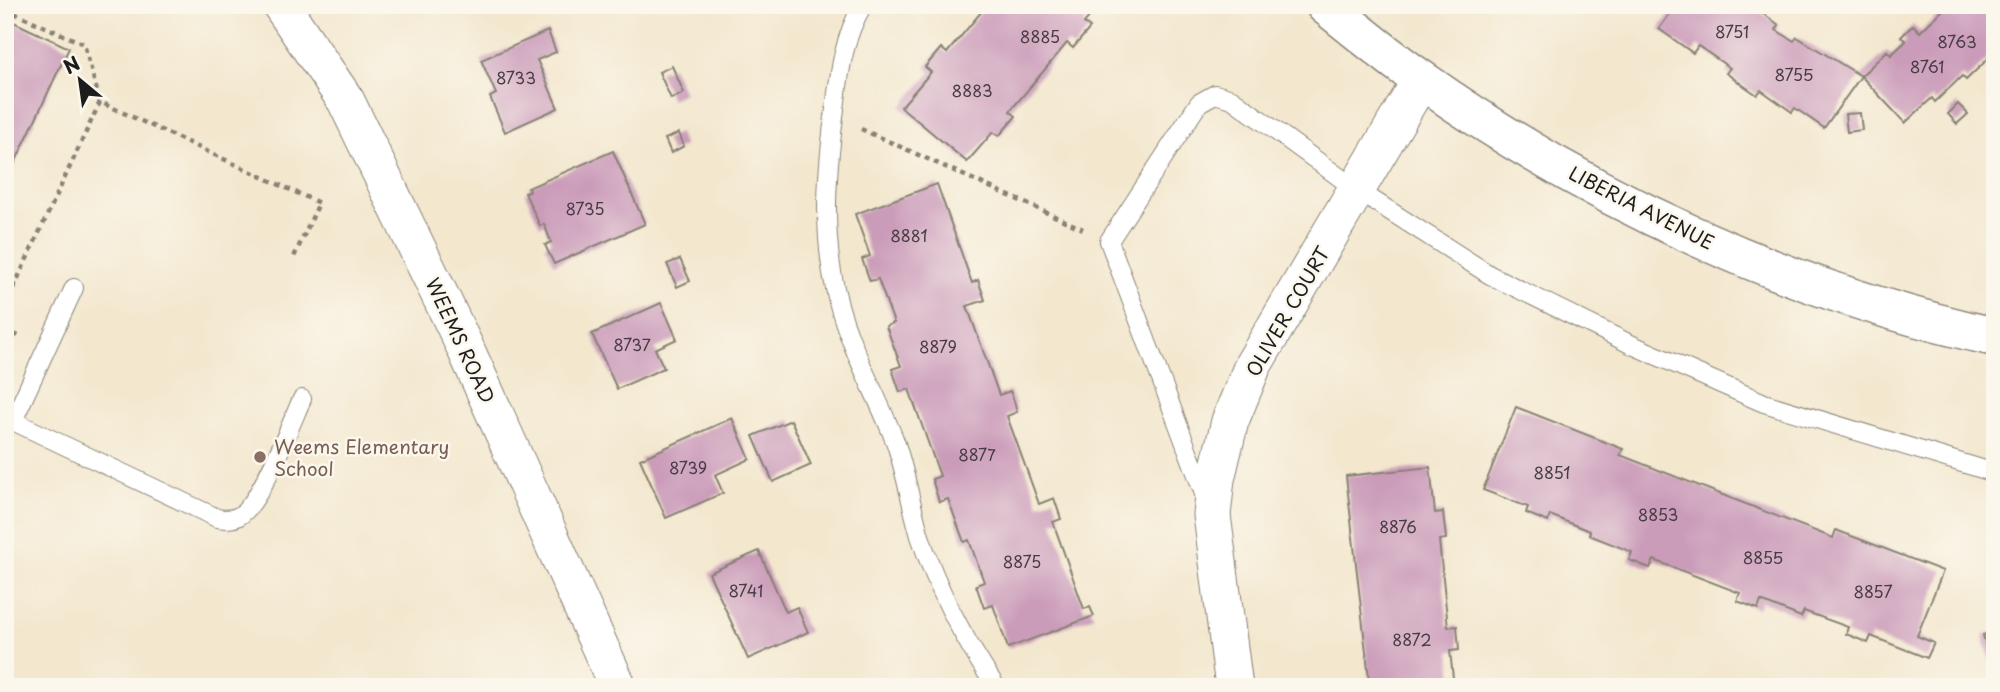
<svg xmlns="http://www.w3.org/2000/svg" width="2000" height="692" font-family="'Playpen Sans',sans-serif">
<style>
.building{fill:#cb9cba}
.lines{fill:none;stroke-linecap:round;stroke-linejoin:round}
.lane-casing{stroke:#888275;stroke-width:20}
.street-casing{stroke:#888275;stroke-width:39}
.secondary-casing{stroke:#888275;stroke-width:41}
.path{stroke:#888275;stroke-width:4.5;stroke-dasharray:5 5;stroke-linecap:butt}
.lane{stroke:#fff;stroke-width:18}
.street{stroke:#fff;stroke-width:37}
.secondary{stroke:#fff;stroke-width:38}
.education-dot{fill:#8d6e63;stroke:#fbf7ec;stroke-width:2.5}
.labels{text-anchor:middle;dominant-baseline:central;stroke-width:5;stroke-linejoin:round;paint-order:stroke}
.number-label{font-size:16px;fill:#483c44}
.street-label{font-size:19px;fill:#1c1c1c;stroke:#fbf7ec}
.education-label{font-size:19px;fill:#785e54;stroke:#fbf7ec;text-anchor:start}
</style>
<rect width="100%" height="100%" fill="#fbf7ec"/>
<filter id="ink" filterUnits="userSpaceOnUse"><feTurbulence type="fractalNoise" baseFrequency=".0143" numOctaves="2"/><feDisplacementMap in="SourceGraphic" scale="14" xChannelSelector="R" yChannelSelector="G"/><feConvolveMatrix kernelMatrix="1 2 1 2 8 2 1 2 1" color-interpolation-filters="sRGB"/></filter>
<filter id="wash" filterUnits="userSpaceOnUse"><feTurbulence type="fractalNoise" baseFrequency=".00686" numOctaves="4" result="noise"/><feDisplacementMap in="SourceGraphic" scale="28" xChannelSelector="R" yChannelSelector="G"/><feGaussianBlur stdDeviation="1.57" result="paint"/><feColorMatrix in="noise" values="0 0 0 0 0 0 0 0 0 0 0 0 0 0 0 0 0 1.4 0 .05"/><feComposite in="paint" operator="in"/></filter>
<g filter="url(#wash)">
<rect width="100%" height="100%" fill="#f3e7ce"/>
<g id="blocks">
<!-- building -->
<g class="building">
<polygon points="987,5 1099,5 1084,23 1090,28 1073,48 1067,43 1010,111 1016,116 999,136 993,132 967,162 901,107 931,72 925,67 941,48 947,53"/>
<polygon points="1676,5 1751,5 1779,25 1776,30 1794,41 1797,37 1861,76 1824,128 1795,108 1792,112 1761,90 1757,95 1726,73 1730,68 1698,46 1693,53 1659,29"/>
<polygon points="1948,5 1995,5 1995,52 1966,80 1962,76 1935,102 1932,98 1905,123 1861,76 1887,51 1891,55 1906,41 1901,37 1913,25 1920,32"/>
<polygon points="5,18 69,48 5,184"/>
<polygon points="548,31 556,52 537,60 558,108 505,132 490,97 496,94 481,60"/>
<polygon points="672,66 684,93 671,99 659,72"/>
<polygon points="1958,104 1968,114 1957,124 1948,114"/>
<polygon points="1860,113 1862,130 1847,132 1845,114"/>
<polygon points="679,133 684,146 671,153 665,139"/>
<polygon points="613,151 645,224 554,264 545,245 551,242 544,224 540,226 525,193 529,192 528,188"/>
<polygon points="937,184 972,283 978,280 985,300 967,306 999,395 1010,391 1014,401 1017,412 1007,416 1039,504 1054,498 1061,519 1053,522 1084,609 1090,607 1094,616 1008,648 993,605 984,608 976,585 984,582 969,540 964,542 948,499 939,502 932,479 940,476 909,389 900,392 892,369 901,366 886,326 894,323 878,279 870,281 862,259 870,256 855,214"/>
<polygon points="680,259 690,281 677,287 667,264"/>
<polygon points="661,303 677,339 655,349 664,368 617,389 592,334"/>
<polygon points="1516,407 1623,449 1620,455 1833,538 1836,530 1943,571 1917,636 1934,643 1927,658 1871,636 1868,643 1846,634 1848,627 1804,611 1801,617 1761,601 1758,609 1737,601 1740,593 1654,560 1650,568 1629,560 1632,552 1589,535 1590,531 1550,515 1548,522 1526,513 1528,507 1483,490"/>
<polygon points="732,418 750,459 715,475 723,493 666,518 640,459"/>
<polygon points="791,420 811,465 773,482 753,436"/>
<polygon points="1430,467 1435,513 1443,512 1446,539 1439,540 1448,627 1457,626 1459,650 1450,651 1454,687 1370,687 1346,476"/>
<polygon points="759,551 786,612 797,607 808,632 748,659 709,573"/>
<polygon points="1995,632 1995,673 1994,673 1983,635"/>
<polygon points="836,680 838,687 816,687 816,686"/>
</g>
</g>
</g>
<g filter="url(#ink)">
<use href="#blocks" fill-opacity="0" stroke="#888275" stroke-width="2"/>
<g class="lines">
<defs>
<g id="lane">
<path d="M863,5c-21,34 -24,73 -29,112 -8,62 -12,122 4,184 13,50 40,95 58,143 10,30 15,61 24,92 17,53 45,105 76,151"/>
<path d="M74,288l-61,133 204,97c8,1 15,2 22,-2 21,-11 52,-93 63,-117"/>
<polyline points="1206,499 1109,241 1199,103 1215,94 1232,99 1357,190 1490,275 1628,343 1764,403 1995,473"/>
</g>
<g id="street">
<polyline points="281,5 346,101 463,343 618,687"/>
<polyline points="1234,687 1212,515 1216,479 1230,421 1253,365 1421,80"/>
</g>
<path id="secondary" d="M1325,5c32,25 63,52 97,75 170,120 369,212 573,257"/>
</defs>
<!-- lane casing -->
<use href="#lane" class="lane-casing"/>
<!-- street casing -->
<use href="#street" class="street-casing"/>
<!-- secondary casing -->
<use href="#secondary" class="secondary-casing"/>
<!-- path -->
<g class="path">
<polyline points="5,9 84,44 100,102"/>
<polyline points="861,129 1083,229"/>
<polyline points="5,306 100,102 319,203 293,259"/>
<polyline points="5,329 20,337"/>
</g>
<!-- lane -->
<use href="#lane" class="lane"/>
<!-- street -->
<use href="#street" class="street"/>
<!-- secondary -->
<use href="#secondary" class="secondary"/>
</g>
</g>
<!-- markers -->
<circle class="education-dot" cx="260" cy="457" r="7"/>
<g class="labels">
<!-- number labels -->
<g class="number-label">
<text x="1732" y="31">8751</text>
<text x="1040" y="36">8885</text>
<text x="1957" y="41">8763</text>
<text x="1927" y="66">8761</text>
<text x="1794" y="74">8755</text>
<text x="516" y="77">8733</text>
<text x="972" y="90">8883</text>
<text x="585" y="208">8735</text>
<text x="909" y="235">8881</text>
<text x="632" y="344">8737</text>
<text x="938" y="346">8879</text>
<text x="977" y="454">8877</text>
<text x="688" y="467">8739</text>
<text x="1552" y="472">8851</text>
<text x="1658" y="514">8853</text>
<text x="1398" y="526">8876</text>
<text x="1763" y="557">8855</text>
<text x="1022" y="561">8875</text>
<text x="746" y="590">8741</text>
<text x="1873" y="591">8857</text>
<text x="1412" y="639">8872</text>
</g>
<!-- street labels -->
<g class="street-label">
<text transform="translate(1642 207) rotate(27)">LIBERIA AVENUE</text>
<text transform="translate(1287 311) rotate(-60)">OLIVER COURT</text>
<text transform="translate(461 340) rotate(65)">WEEMS ROAD</text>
</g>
<!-- education labels -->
<g class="education-label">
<text x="274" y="446">Weems Elementary<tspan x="274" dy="22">School</tspan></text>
</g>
</g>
<!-- margin -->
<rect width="2000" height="692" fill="none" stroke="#fbf7ec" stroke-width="28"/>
<!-- north arrow -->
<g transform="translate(80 80) rotate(331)" stroke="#fbf7ec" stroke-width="5" paint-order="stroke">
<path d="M0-5L12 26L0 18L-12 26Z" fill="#1c1c1c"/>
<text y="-10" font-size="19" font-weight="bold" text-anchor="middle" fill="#1c1c1c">N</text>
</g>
</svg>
